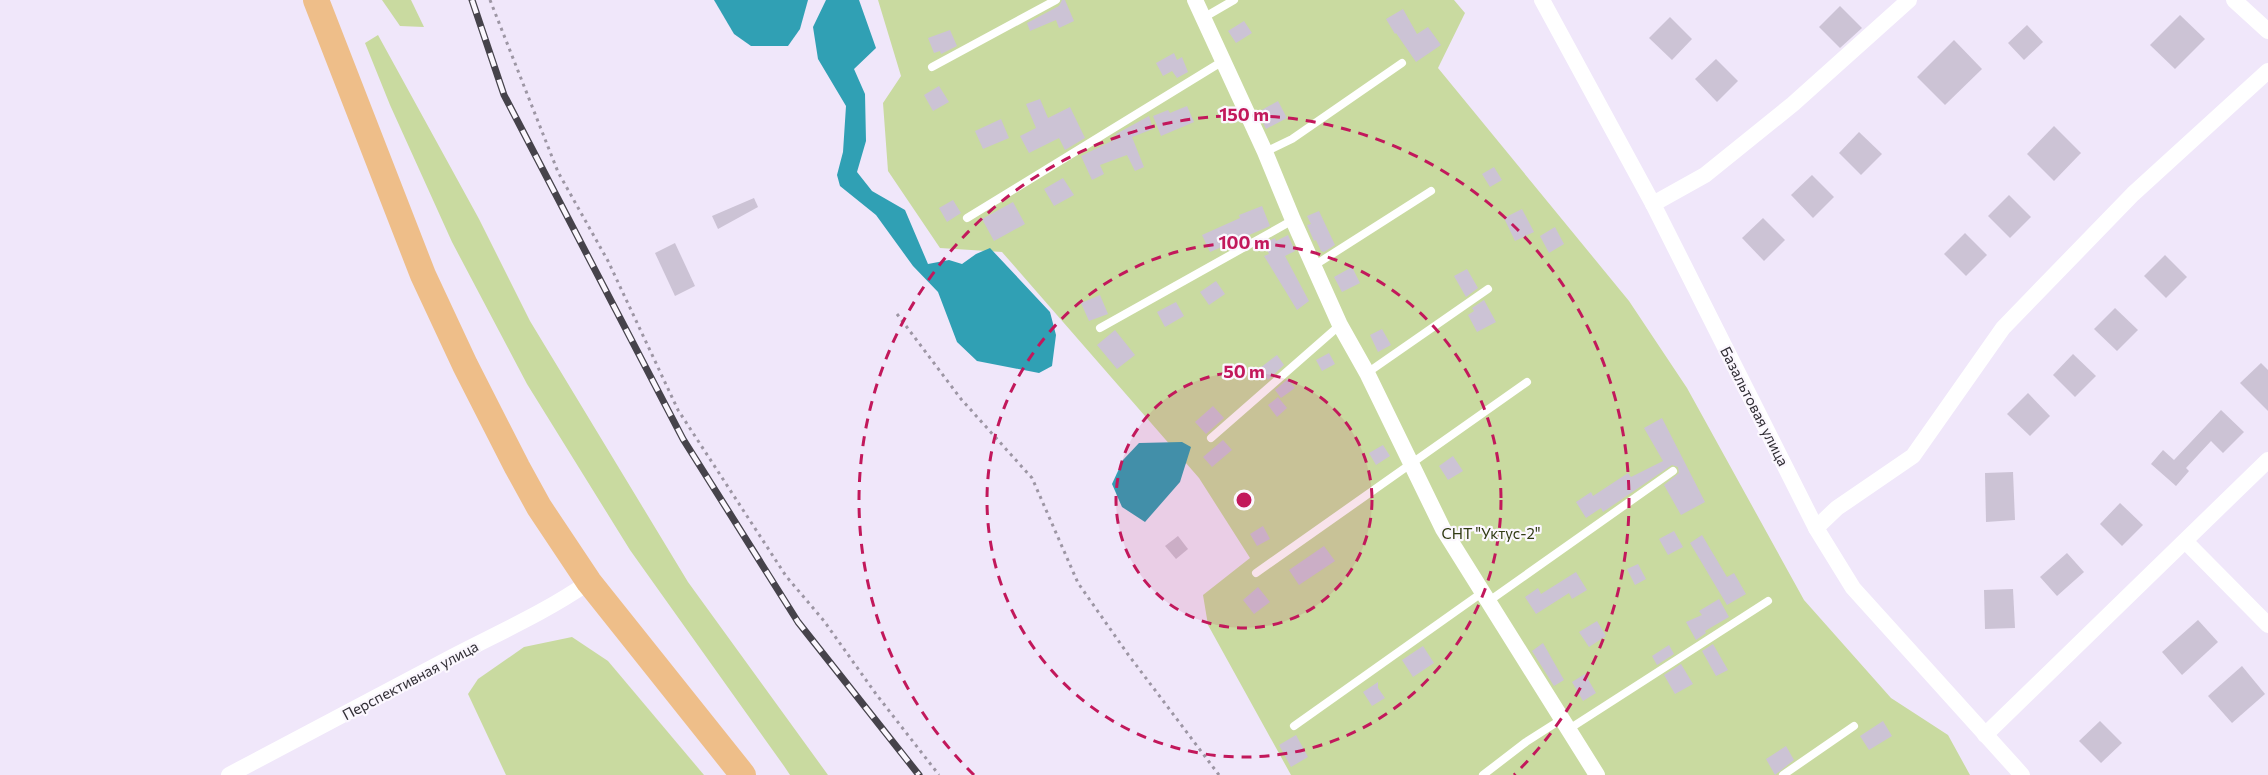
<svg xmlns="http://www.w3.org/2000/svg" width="2268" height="775" font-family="Commissioner,sans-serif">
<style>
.green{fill:#c9daa0}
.water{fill:#30a0b4}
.building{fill:#ccc3d5}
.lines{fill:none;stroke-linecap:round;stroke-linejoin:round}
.path{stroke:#9d96a4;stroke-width:3;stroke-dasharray:3 4.5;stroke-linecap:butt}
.service{stroke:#fff;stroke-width:8}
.minor{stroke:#fff;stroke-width:16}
.primary{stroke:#eebe89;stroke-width:26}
.rail-casing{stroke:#46434b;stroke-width:7}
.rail{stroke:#fbf7fe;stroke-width:4.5;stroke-dasharray:14;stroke-linecap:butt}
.ring{fill:none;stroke:#c2185b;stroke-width:3;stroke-dasharray:10 8}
.labels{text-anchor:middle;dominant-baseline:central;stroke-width:4.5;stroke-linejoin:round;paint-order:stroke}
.street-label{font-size:15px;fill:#312e35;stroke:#fbf7fe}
.park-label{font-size:15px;fill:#313b13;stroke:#fbf7fe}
.centre{fill:#c2185b;stroke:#fbf7fe;stroke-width:3}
.ring-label{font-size:18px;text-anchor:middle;font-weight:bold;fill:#c2185b;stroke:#fbf7fe;stroke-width:4.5;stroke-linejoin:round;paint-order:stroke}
</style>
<rect width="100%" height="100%" fill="#f0e7fa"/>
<!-- green -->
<g class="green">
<polygon points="382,0 411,0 424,27 400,26"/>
<polygon points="878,0 1454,0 1465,13 1438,68 1629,301 1687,388 1804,600 1891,698 1948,735 1970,775 1291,775 1208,625 1203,595 1250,558 1199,478 1002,252 940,248 888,171 883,103 901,76"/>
<polygon points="378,35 479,219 530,321 688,582 828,775 790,775 784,766 630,550 527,384 452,242 390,105 365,43"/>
<polygon points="572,637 608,661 704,775 506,775 468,694 478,679 524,647"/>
</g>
<!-- water -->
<g class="water">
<polygon points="714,0 808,0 800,29 788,46 751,46 734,34"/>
<polygon points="826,0 859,0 876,48 854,69 865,94 866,141 857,172 872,191 905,210 928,264 949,260 962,264 976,254 990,248 1050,312 1056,335 1052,366 1039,373 977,361 957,342 938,292 913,266 876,215 840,186 837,175 843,152 846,106 818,59 813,27"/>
<polygon points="1182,442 1191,447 1180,482 1145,522 1122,507 1112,484 1123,460 1139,443"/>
</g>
<!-- building -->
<g class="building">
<polygon points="1062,0 1065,0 1074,21 1059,28 1056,20 1030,31 1027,23 1059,6"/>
<polygon points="1840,6 1862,28 1840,48 1819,27"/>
<polygon points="1403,9 1417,34 1428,27 1441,45 1416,62 1396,33 1395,34 1386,19"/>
<polygon points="2180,15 2205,39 2175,69 2150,45"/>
<polygon points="1670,17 1692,39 1672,60 1649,38"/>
<polygon points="1244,21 1252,33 1236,43 1228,31"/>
<polygon points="2027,25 2043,42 2024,60 2008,43"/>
<polygon points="950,30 957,46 941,54 940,51 934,53 928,38"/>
<polygon points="1954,40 1982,69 1945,105 1917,77"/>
<polygon points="1174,53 1177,60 1182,57 1188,72 1177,78 1172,71 1163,76 1156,63"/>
<polygon points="1716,59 1738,81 1717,102 1695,79"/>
<polygon points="939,86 949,102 933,111 924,95"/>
<polygon points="1040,99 1048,118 1070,107 1085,138 1065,150 1059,138 1029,153 1020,136 1036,128 1026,104"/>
<polygon points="1278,101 1287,118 1266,129 1258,112"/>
<polygon points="1187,106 1194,122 1161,136 1153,116 1168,110 1170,113"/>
<polygon points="1149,116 1153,129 1132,137 1144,167 1135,171 1127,155 1100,165 1104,174 1092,180 1081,156 1118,138 1116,134"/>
<polygon points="1001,119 1009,138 983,149 975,131"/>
<polygon points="2054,126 2081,153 2054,181 2027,154"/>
<polygon points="1859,132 1882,154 1861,175 1839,153"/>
<polygon points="1494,167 1502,180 1490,187 1482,174"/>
<polygon points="1812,175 1834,197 1813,218 1791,195"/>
<polygon points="1063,178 1074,195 1054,206 1044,189"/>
<polygon points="2009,195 2031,217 2010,238 1988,216"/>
<polygon points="754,198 758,207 718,229 712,216"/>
<polygon points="953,200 961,213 947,222 939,208"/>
<polygon points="1013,202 1025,224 994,241 982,219"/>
<polygon points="1262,206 1270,226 1210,252 1202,235 1240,218 1239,215"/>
<polygon points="1522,209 1534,232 1515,241 1504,218"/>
<polygon points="1319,211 1335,245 1324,252 1321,251 1316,240 1314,241 1307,225 1311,224 1307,216"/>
<polygon points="1763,218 1785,240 1764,261 1742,238"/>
<polygon points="1555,227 1564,244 1549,253 1540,236"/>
<polygon points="1965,233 1987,255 1966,276 1944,254"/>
<polygon points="1288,235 1295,251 1285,256 1309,301 1297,310 1264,256 1269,254 1264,243 1275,238 1276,241"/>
<polygon points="675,243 695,286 675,296 655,253"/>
<polygon points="2165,255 2187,277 2166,298 2144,276"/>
<polygon points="1352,267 1360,283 1342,292 1334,277"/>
<polygon points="1467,269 1478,288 1466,297 1454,276"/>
<polygon points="1216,281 1225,294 1209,305 1200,292"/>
<polygon points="1100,295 1108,314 1089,321 1081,303"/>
<polygon points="1484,300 1496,322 1477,332 1468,315 1474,311 1472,308"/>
<polygon points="1176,302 1184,316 1165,327 1157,312"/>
<polygon points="2115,308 2138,330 2117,351 2094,329"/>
<polygon points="1382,329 1391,345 1378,352 1370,335"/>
<polygon points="1115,330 1135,355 1117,369 1097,345"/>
<polygon points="1329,353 1335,364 1322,371 1316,360"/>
<polygon points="2073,354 2096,376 2075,397 2053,375"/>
<polygon points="1277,355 1284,365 1268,380 1260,368"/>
<polygon points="2261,363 2268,370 2268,411 2240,383"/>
<polygon points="1288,379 1295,388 1281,398 1275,390"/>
<polygon points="2028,393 2050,416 2030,436 2007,414"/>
<polygon points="1278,397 1287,408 1277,417 1268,405"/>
<polygon points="1213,406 1224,418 1206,434 1195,422"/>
<polygon points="2221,410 2244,432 2223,453 2211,441 2186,468 2189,471 2176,486 2151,464 2163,450 2174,460"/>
<polygon points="1662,418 1705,502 1681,515 1664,485 1679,473 1678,467 1672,465 1603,512 1601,508 1586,518 1576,502 1591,492 1593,496 1628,473 1631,477 1663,461 1644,428"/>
<polygon points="1223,440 1232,450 1212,467 1203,457"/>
<polygon points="1383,445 1390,456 1376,465 1369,453"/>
<polygon points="1453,456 1463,471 1448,480 1439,466"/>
<polygon points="2013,472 2015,520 1986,522 1985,473"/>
<polygon points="2120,503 2143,525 2122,546 2100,524"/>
<polygon points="1263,526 1270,539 1257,546 1250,534"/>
<polygon points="1674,531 1683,547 1668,555 1659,539"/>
<polygon points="1702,535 1727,577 1734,573 1746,594 1727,605 1690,543"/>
<polygon points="1178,536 1188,549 1176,559 1165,546"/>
<polygon points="1324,546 1335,561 1299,585 1289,570"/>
<polygon points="2067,553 2084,572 2057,596 2040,577"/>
<polygon points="1638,564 1646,579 1635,585 1627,569"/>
<polygon points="1576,572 1587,590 1572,599 1569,593 1536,614 1525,597 1538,588 1541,594"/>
<polygon points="1258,587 1270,602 1254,614 1243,600"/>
<polygon points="2013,589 2015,628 1985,629 1984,590"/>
<polygon points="1719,599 1729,617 1705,631 1706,633 1696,640 1686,622 1702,615 1699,611"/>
<polygon points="2198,620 2218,642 2182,675 2162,652"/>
<polygon points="1597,621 1606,636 1589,647 1579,632"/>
<polygon points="1543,643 1564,680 1554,686 1532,651"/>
<polygon points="1713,644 1728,670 1716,676 1702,651"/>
<polygon points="1669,645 1674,654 1657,665 1652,656"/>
<polygon points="1423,646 1434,663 1413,677 1402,660"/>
<polygon points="1681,664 1693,684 1675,694 1664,675"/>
<polygon points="2242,666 2265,694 2232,723 2208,696"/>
<polygon points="1585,674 1596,693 1583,701 1572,682"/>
<polygon points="1378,682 1378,688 1385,698 1372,706 1363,692"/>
<polygon points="1883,721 1892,736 1869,750 1860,736"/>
<polygon points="2100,721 2122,743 2101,763 2079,741"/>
<polygon points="1296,735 1308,757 1291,767 1279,745"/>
<polygon points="1786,746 1794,760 1775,775 1766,759"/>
</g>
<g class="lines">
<!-- path -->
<g class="path">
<polyline points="490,0 558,172 608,261 678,410 786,576 824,621 876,694 939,775"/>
<polyline points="897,314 961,399 1032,478 1078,583 1127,653 1219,775"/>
</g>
<!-- service -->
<g class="service">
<polyline points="1203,18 1234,0"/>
<polyline points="932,67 1056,0"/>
<polyline points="1265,152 1292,139 1402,63"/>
<polyline points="967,218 1223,61"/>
<polyline points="1315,265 1431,191"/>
<polyline points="1100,328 1293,220"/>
<polyline points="1367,373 1488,289"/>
<polyline points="1211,438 1340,325"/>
<polyline points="1256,573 1527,382"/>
<polyline points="1489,601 1673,471"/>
<polyline points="1294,726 1483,592"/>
<polyline points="1569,729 1768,601"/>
<polyline points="1483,775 1526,742 1562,719"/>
<polyline points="1783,775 1854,726"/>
</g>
<!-- minor -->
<g class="minor">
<polyline points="1195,0 1265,152 1293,220 1340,325 1367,373 1443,529 1597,775"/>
<polyline points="1542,0 1653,204 1816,528 1853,588 2022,775"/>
<polyline points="2234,0 2268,31"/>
<polyline points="1653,204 1705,175 1793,104 1909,0"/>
<polyline points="1816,528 1837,508 1913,456 2003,328 2133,194 2268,71"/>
<polyline points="2186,542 2268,625"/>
<polyline points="1985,735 2268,460"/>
<path d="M229,775c74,-39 149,-79 223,-118 46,-24 94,-45 137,-75"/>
</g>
<!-- primary -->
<polyline class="primary" points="316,0 423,275 465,365 517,467 539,507 589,582 743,775"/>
<defs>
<polyline id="rail" points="472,0 504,95 683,439 798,622 919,775"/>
</defs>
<!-- rail casing -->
<use href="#rail" class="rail-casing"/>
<!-- rail -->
<use href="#rail" class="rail"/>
</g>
<!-- distance rings -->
<circle cx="1244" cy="500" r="128" fill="#c2185b" fill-opacity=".12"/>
<g class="ring">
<circle cx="1244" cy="500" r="128"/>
<circle cx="1244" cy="500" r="257"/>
<path d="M974 775A385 385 0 1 1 1514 775"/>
</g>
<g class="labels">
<!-- street labels -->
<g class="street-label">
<text transform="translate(1755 406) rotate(63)">Базальтовая улица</text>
<text transform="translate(410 680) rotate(-28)">Перспективная улица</text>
</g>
<!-- park labels -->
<g class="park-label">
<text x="1491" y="533">СНТ "Уктус-2"</text>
</g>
</g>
<circle cx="1244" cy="500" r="9" class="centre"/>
<g class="ring-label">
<text x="1244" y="121">150 m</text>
<text x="1244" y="249">100 m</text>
<text x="1244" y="378">50 m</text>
</g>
</svg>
